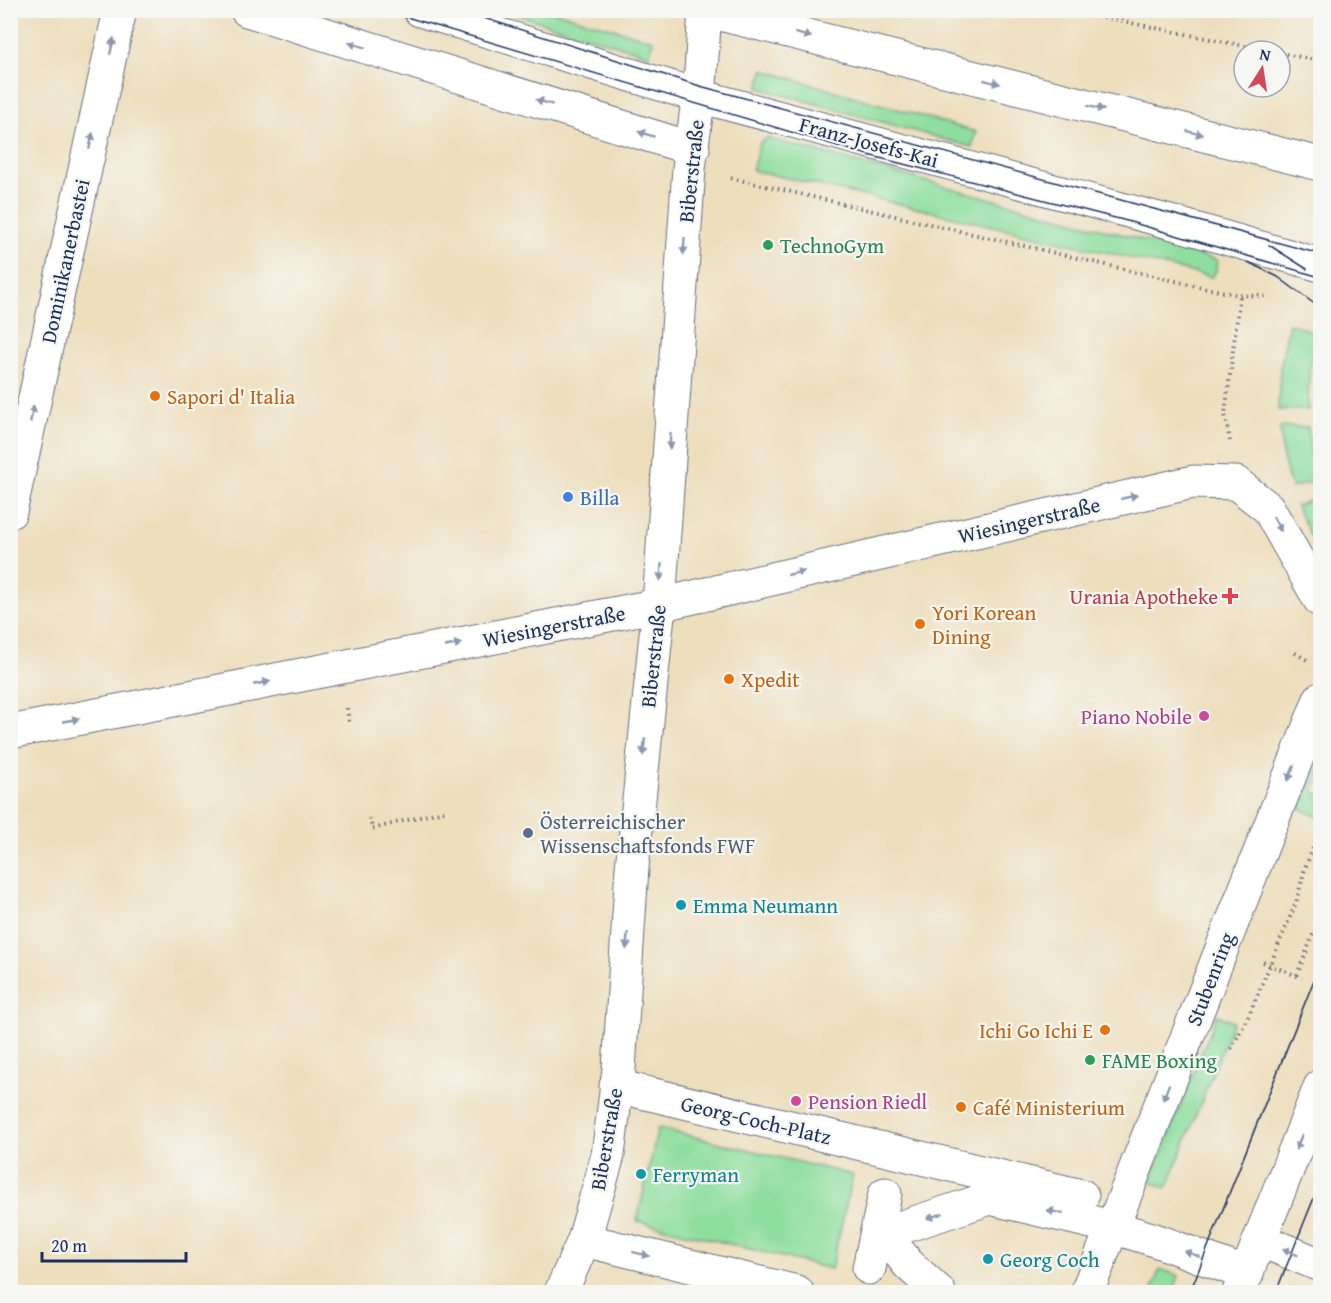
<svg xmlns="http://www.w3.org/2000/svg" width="1331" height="1303" font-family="'Gentium Book Plus',serif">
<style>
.green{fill:#8ede9e;stroke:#54867e;stroke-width:1.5}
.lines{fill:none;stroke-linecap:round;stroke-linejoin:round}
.minor-casing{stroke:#646c7f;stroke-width:35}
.major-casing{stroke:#646c7f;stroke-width:35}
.path{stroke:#646c7f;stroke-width:4;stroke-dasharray:1.5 4.5;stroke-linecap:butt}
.minor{stroke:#fff;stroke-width:33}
.major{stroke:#fff;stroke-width:33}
.tram{stroke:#1b2f5e;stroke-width:1.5}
.oneway{fill:#8d97ae}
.leisure-dot{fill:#2e9e5b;stroke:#f6f6f2;stroke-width:2}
.food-dot{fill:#e8710a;stroke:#f6f6f2;stroke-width:2}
.shop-dot{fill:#3f7fe0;stroke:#f6f6f2;stroke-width:2}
.health-dot{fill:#e0444e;stroke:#f6f6f2;stroke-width:2}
.hotel-dot{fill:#d1479c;stroke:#f6f6f2;stroke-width:2}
.service-dot{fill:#5c6f8a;stroke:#f6f6f2;stroke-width:2}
.culture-dot{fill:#0f9aa8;stroke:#f6f6f2;stroke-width:2}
.labels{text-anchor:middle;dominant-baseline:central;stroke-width:4.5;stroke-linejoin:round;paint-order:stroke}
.street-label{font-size:21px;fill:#1b2f5e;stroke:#f6f6f2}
.leisure-label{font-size:21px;fill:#27864d;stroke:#f6f6f2;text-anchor:start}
.food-label{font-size:21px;fill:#c56008;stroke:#f6f6f2;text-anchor:start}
.shop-label{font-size:21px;fill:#366cbe;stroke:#f6f6f2;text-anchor:start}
.health-label{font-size:21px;fill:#be3a42;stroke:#f6f6f2;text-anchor:end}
.hotel-label{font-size:21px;fill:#b23c85;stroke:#f6f6f2;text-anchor:end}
.service-label{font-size:21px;fill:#4e5e75;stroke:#f6f6f2;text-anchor:start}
.culture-label{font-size:21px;fill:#0d838f;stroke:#f6f6f2;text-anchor:start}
</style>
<rect width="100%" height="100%" fill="#f6f6f2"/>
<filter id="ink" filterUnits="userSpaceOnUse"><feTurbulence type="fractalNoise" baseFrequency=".0167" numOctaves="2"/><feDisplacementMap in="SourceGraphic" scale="12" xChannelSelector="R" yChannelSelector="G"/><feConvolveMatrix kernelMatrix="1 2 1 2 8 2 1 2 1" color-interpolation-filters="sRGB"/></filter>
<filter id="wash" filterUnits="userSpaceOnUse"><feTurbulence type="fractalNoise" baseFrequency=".008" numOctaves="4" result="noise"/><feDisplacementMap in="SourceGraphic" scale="24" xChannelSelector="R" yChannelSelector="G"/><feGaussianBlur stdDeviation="1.35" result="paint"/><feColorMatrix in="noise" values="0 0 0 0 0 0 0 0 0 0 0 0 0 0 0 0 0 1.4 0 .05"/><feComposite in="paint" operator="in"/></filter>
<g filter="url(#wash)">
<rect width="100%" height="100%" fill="#eddebc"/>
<!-- green -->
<g class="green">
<polygon points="504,11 552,11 653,40 649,55"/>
<polygon points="763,70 976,132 972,147 759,88"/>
<polygon points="767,138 1217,260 1216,271 1212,277 752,170 760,143"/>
<path d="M1289,323l29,11c-9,25 -10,50 -10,76h-30l2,-42z"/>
<polygon points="1280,427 1308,427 1311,456 1319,480 1291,488 1282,454"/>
<polygon points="1320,496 1320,555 1296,506"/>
<polygon points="1320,760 1320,781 1315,783 1313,788 1316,793 1320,794 1320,810 1318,817 1301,809"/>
<polygon points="1217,1015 1233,1022 1167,1188 1153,1183 1151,1179"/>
<polygon points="658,1128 853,1175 831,1269 637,1221"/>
<polygon points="1160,1269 1179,1276 1173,1292 1151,1292"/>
</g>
</g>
<g filter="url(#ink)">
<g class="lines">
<defs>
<g id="minor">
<polyline points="247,10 693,149"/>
<polyline points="420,10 699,96 1177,224 1320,265"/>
<polyline points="10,512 120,10"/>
<polyline points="10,732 659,605 1193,482 1236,483 1268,508 1320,600"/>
<polyline points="616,1086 1082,1196"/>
<polyline points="584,1240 797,1292"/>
<polyline points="1260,1240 1320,1265"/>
<polyline points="869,1268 885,1194"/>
<polyline points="561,1292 584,1240 608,1155 619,1069 632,868 659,605 689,168 700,86 705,11"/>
<polyline points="939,1292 908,1264 884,1233 990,1198 1112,1227 1155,1240 1247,1274"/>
<polyline points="1087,1292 1320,699"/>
</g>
<g id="major">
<polyline points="704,10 1320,164"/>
<polyline points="1239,1292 1320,1087"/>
</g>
</defs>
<!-- minor casing -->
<use href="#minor" class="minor-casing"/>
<!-- major casing -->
<use href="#major" class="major-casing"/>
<!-- path -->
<g class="path">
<polyline points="1068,10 1269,51"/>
<polyline points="168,14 178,10"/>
<polyline points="1280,53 1320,61"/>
<polyline points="731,178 1210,289 1240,295 1265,296"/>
<polyline points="1320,415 1320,423"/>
<polyline points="1230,441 1225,414 1240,295"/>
<polyline points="1295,653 1307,660"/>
<polyline points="347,708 349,722"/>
<polyline points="370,818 372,829 447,810"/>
<polyline points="1263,962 1302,978"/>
<polyline points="1297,975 1320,917"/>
<polyline points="1231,1049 1249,1015 1270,965 1296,903 1305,868 1320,831"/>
</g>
<!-- minor -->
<use href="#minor" class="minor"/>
<!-- major -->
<use href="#major" class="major"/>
<!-- tram -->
<g class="tram">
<polyline points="383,10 868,155 1127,221 1320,277"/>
<polyline points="458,10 700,86 1320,254"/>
<polyline points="1269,245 1307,269"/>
<polyline points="1248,262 1278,277 1320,308"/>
<polyline points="1190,1292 1320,965"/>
<polyline points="1276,1292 1320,1183"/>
</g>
</g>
<!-- one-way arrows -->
<defs><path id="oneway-solid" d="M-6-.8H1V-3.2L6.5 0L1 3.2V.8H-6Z" transform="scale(1.5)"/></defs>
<g class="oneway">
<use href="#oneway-solid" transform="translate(803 35) rotate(14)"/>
<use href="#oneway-solid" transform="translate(357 45) rotate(-163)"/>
<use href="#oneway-solid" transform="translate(112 46) rotate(-77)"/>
<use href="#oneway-solid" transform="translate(992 82) rotate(14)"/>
<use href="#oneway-solid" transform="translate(544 102) rotate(-163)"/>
<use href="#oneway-solid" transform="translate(1096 108) rotate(14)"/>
<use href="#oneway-solid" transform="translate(1195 133) rotate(14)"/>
<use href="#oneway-solid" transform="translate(646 134) rotate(-162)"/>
<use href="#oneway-solid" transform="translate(91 141) rotate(-78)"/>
<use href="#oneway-solid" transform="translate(684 246) rotate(94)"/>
<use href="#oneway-solid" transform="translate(32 414) rotate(-78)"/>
<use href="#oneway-solid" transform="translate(670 441) rotate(94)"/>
<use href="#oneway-solid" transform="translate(1129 497) rotate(-13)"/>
<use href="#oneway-solid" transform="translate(1277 524) rotate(61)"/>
<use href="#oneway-solid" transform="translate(661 572) rotate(94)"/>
<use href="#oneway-solid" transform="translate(796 573) rotate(-13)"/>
<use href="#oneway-solid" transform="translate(453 645) rotate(-11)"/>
<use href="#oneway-solid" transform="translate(262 683) rotate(-11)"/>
<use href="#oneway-solid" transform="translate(71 720) rotate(-11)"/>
<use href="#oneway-solid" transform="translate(644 747) rotate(96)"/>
<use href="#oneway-solid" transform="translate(1291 773) rotate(111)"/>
<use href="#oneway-solid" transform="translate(627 941) rotate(94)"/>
<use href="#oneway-solid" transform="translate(1166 1092) rotate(111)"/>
<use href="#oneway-solid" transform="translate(1299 1142) rotate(112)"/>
<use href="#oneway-solid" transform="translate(1055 1212) rotate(-167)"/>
<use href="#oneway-solid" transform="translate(935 1216) rotate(162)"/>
<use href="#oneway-solid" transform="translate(1290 1252) rotate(-157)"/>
<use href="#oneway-solid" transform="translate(641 1254) rotate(14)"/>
<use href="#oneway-solid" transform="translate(1192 1254) rotate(-160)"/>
</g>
</g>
<!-- markers -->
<g class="leisure-dot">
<circle cx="768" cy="245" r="6"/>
<circle cx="1090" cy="1060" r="6"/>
</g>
<g class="food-dot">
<circle cx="155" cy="396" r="6"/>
<circle cx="920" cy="624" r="6"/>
<circle cx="729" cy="679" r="6"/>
<circle cx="1105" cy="1030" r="6"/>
<circle cx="961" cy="1107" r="6"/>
</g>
<circle class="shop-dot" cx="568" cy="497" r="6"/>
<path class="health-dot" d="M1227 587h6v6h6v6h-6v6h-6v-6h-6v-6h6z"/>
<g class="hotel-dot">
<circle cx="1204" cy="716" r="6"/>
<circle cx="796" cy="1101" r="6"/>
</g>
<circle class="service-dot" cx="528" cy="833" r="6"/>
<g class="culture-dot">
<circle cx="681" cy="905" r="6"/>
<circle cx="641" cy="1174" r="6"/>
<circle cx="988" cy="1259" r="6"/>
</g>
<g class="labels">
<!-- street labels -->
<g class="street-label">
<text transform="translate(869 142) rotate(15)">Franz-Josefs-Kai</text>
<text transform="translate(691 171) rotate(-84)">Biberstraße</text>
<text transform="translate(65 261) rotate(-78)">Dominikanerbastei</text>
<text transform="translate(1029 520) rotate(-13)">Wiesingerstraße</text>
<text transform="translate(554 626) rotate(-11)">Wiesingerstraße</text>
<text transform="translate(653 656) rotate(-84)">Biberstraße</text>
<text transform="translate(1210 979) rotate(-69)">Stubenring</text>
<text transform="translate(756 1120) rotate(13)">Georg-Coch-Platz</text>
<text transform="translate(606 1139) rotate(-80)">Biberstraße</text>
</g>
<!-- leisure labels -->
<g class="leisure-label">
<text x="780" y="245">TechnoGym</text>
<text x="1102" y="1060">FAME Boxing</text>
</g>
<!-- food labels -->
<g class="food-label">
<text x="167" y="396">Sapori d' Italia</text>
<text x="932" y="612">Yori Korean<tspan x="932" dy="24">Dining</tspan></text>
<text x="741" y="679">Xpedit</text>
<text x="1093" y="1030" text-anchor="end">Ichi Go Ichi E</text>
<text x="973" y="1107">Café Ministerium</text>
</g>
<!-- shop labels -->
<g class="shop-label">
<text x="580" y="497">Billa</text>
</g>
<!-- health labels -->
<g class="health-label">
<text x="1218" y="596">Urania Apotheke</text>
</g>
<!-- hotel labels -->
<g class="hotel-label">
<text x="1192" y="716">Piano Nobile</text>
<text x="808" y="1101" text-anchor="start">Pension Riedl</text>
</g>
<!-- service labels -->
<g class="service-label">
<text x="540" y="821">Österreichischer<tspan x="540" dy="24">Wissenschaftsfonds FWF</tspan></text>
</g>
<!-- culture labels -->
<g class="culture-label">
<text x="693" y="905">Emma Neumann</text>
<text x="653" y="1174">Ferryman</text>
<text x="1000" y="1259">Georg Coch</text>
</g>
</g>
<!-- margin -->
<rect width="1331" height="1303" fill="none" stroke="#f6f6f2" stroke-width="36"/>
<!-- north arrow -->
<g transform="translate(1262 69) rotate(12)"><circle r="28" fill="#f6f6f2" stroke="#9ea6b7" stroke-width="1.5"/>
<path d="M0-4.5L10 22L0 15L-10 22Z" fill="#d1495b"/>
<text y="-9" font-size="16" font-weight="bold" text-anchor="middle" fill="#1b2f5e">N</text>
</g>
<!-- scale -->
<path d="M42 1252v9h144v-9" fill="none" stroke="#1b2f5e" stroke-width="3"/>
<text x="51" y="1252" font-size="18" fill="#1b2f5e" stroke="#f6f6f2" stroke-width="4.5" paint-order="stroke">20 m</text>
</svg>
